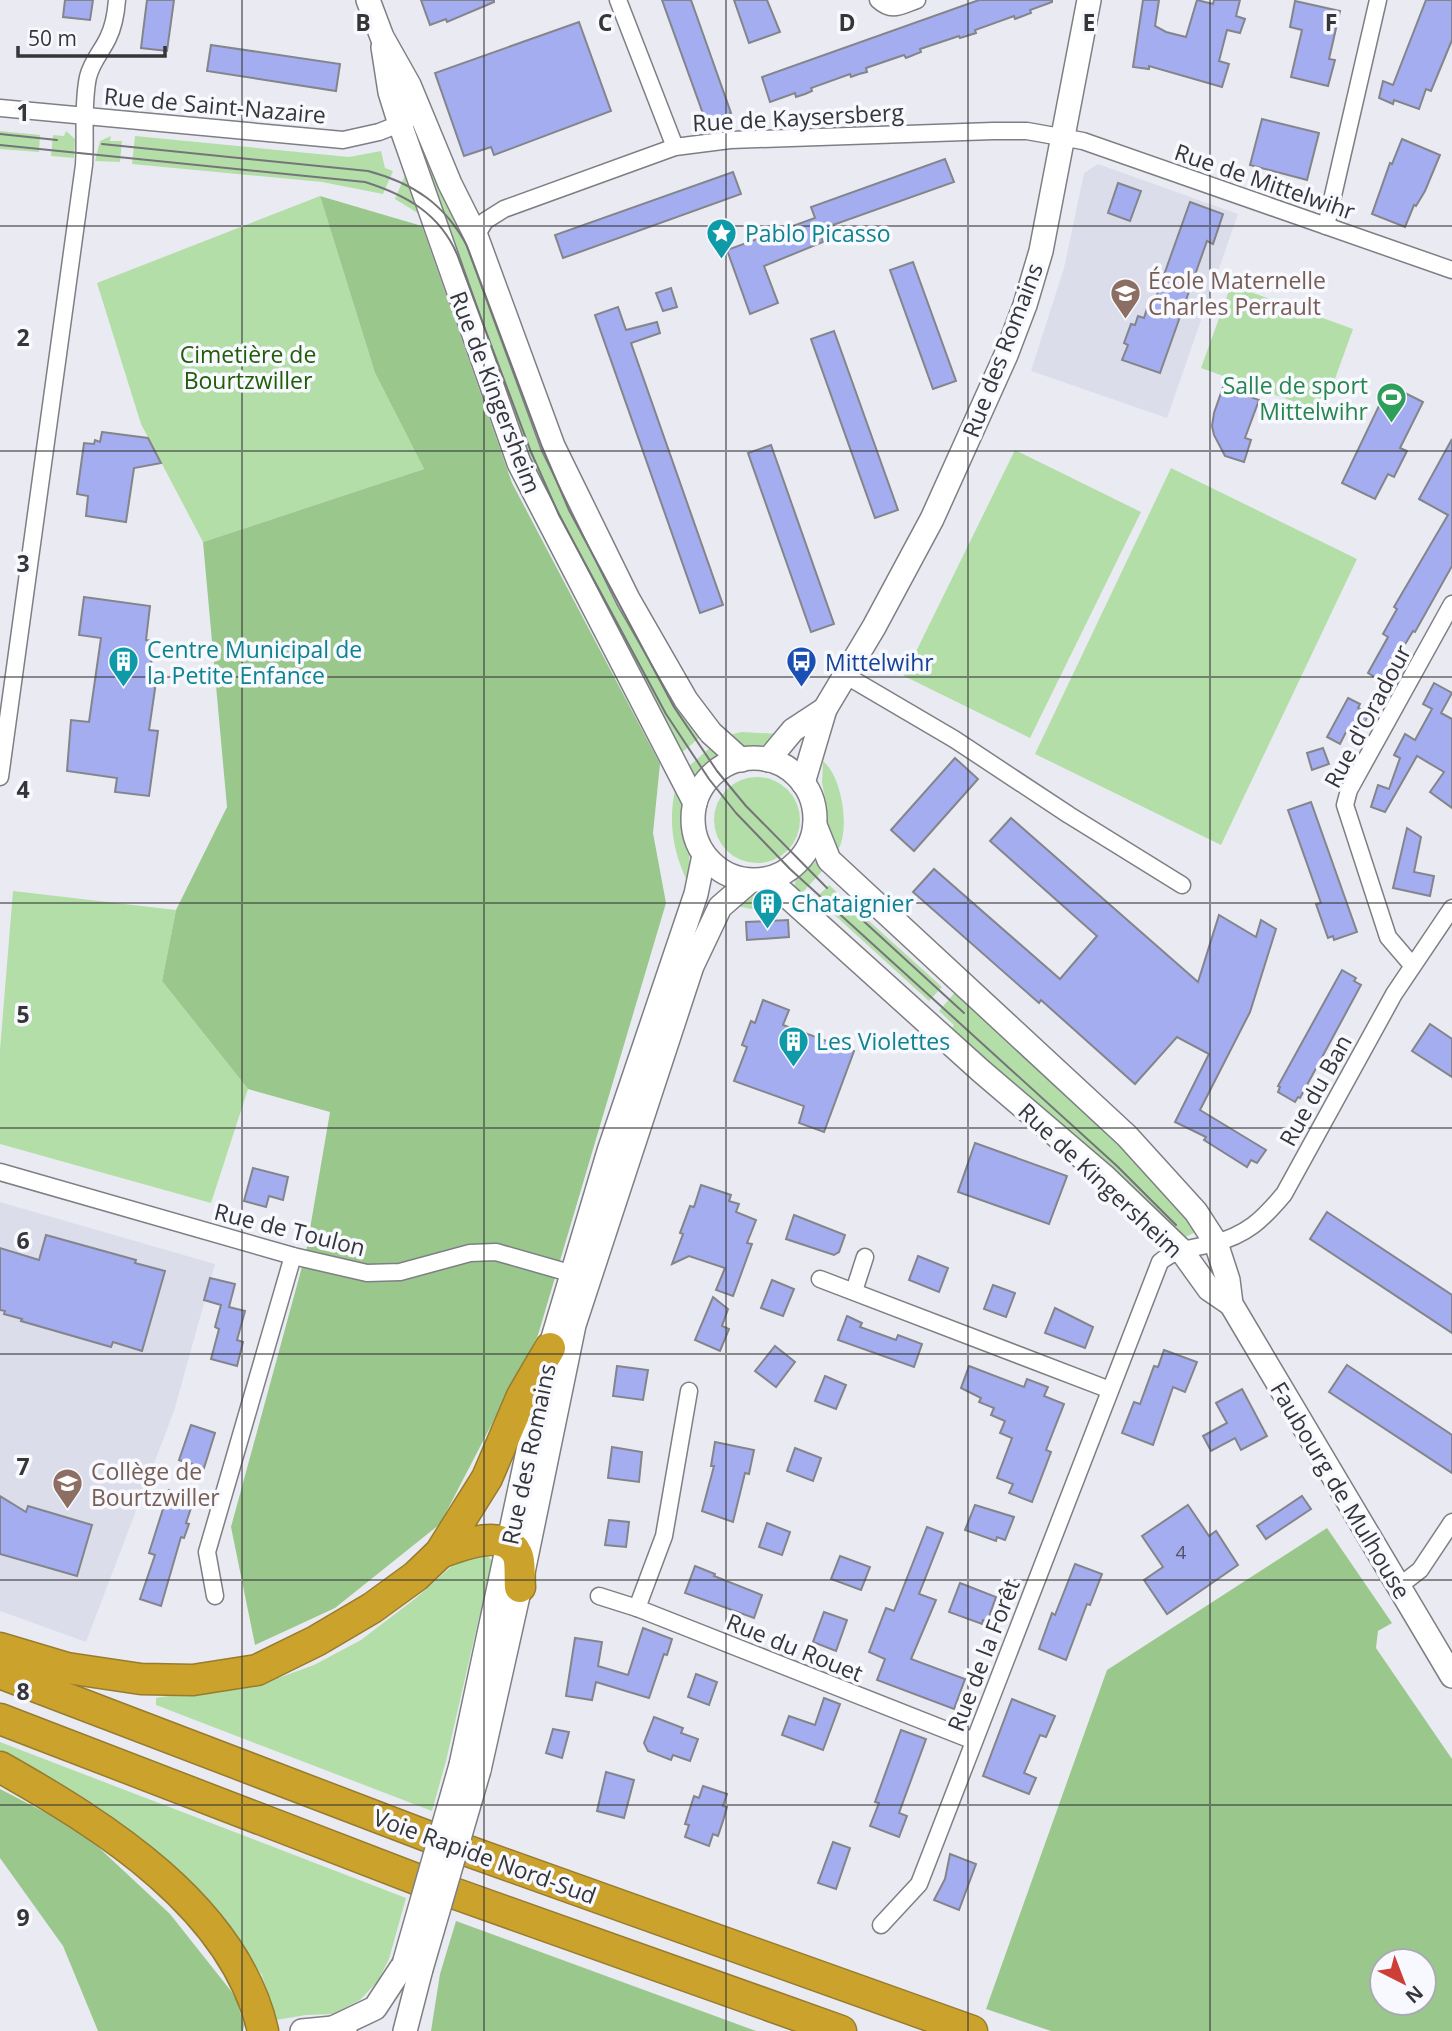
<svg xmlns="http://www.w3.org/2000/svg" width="1452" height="2031" font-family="'Open Sans',sans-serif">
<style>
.built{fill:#dbdeea}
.green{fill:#b3dea7}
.forest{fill:#9ac88c;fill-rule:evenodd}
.building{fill:#a3adef;stroke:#84858b;stroke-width:2}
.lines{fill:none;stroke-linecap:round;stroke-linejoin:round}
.street-casing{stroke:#7e7f84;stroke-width:19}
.secondary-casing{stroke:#7e7f84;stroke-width:26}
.highway-casing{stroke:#977c30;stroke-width:33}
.street{stroke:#fff;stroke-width:16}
.secondary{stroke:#fff;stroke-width:23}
.highway{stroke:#cba22b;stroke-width:30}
.tram{stroke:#747479;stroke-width:2}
.secondary-bridge-casing{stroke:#7e7f84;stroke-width:26;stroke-linecap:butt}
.secondary-bridge{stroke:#fff;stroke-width:23}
.grid{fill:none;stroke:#363639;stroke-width:2;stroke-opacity:0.55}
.labels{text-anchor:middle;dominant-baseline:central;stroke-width:7;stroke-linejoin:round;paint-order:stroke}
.number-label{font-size:19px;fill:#515466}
.street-label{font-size:23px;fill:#363639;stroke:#f8f9ff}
.culture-label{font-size:23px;fill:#0d838f;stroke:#f8f9ff;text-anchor:start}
.education-label{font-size:23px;fill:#785e54;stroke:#f8f9ff;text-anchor:start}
.park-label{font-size:23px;fill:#215c08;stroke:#f8f9ff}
.leisure-label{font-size:23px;fill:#27864d;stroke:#f8f9ff;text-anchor:end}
.transit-label{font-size:23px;fill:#164399;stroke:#f8f9ff;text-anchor:start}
.grid-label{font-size:23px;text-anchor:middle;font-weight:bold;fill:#363639;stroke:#f8f9ff;stroke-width:7;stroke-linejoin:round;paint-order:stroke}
</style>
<rect width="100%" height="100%" fill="#eaebf2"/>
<!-- built -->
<g class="built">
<polygon points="1098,164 1238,214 1167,418 1031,371 1064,268 1084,173"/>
<polygon points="0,1202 215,1264 174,1411 86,1642 0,1611"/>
</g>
<!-- green -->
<g class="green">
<polygon points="0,131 40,135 39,152 0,149"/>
<polygon points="66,131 75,139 74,158 51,156 53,135 64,136"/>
<polygon points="111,136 110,141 122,141 120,162 95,161 100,141"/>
<polygon points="135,136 349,157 381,151 385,168 393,171 383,194 322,182 132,164"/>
<polygon points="432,170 463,217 544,434 704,734 680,754 530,462 429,172"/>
<polygon points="405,175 416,180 429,220 395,199"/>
<polygon points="320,196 375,373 424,469 203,542 141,424 97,283"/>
<polygon points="1231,285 1353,329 1323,412 1201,368"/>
<polygon points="1015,450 1141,512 1030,738 904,676"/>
<polygon points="1171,468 1357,559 1221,845 1035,754"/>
<path d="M742,732l38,2c-19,18 -36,15 -56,2z"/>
<polygon points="713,745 720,753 719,757 700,775 695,775 688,767"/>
<path d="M823,761c19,15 28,70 14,91l-9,-23 -1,-22 -5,-24z"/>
<circle cx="757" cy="820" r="43"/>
<path d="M676,785l11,11c-4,32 7,54 0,85 -15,-33 -19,-61 -11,-96z"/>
<polygon points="815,862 819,862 825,868 801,894 794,887 796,879"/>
<polygon points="829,885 942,987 929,1001 816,898"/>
<polygon points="13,891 176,910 162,981 248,1089 211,1203 0,1144 0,1050"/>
<path d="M753,891c15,1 22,6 32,16l-2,3 -21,1 -25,-5z"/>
<polygon points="957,990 1167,1190 1196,1232 1183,1238 1085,1145 951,1030 954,1025 939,1011"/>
<polygon points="487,1555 492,1561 446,1761 432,1811 156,1705 156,1698 281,1677 314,1665 361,1640 416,1598 461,1558"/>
<polygon points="0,1742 406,1898 389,1959 378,1981 360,2000 333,2014 306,2015 276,2020 262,1975 225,1929 64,1789 0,1750"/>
</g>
<!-- forest -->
<g class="forest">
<polygon points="320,196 422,226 512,483 660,764 653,833 666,903 538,1335 440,1524 335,1608 255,1645 231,1527 306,1252 330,1112 248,1089 162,981 176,910 227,807 203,542 424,469 375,373"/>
<path d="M1327,1528l65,95 -14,8 -2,17 76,111v272h-401l-65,-22 121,-339zM1382,1961h42v42h-42z"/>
<polygon points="0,1789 81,1831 170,1914 235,1996 244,2025 243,2031 98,2031 63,1946 0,1858"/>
<polygon points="456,1921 756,2031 431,2031 440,1974"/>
</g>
<!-- building -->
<g class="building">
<polygon points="65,0 93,0 90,20 63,17"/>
<polygon points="147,0 174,0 167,51 141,48"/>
<polygon points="421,0 494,0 494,2 447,22 446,19 430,25"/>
<polygon points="662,0 691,0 731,113 706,122"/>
<polygon points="734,0 767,0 780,32 749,43"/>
<polygon points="979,0 1052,0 1052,2 1030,10 1031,13 1015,19 1014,16 975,30 976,33 960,38 959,36 920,49 921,52 906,58 904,55 866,68 867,72 859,74 851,77 850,74 811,88 812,91 805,94 796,97 795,93 770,102 762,77"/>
<polygon points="1143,0 1159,0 1155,26 1166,32 1186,37 1197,0 1213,4 1214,0 1240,0 1236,16 1245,19 1240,33 1227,30 1219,61 1229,64 1222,87 1149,66 1149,69 1133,67"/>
<polygon points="1426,0 1452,0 1452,40 1431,91 1426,89 1419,109 1394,100 1393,104 1379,98 1383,81 1393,85"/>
<polygon points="1295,1 1340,11 1329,59 1335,60 1328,86 1291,77 1302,30 1290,27"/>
<polygon points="579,22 611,111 494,155 491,147 464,156 435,73"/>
<polygon points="211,45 340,64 336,91 207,71"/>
<polygon points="1262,119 1319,133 1307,180 1250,165"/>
<polygon points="1402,139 1440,155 1425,191 1416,206 1414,205 1405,227 1372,214 1390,163 1392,164"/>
<polygon points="945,159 954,182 819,230 817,223 823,242 764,266 778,303 750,314 727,250 815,218 811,207"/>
<polygon points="733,172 741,194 563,258 555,235"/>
<polygon points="1118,183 1141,191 1130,221 1108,213"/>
<polygon points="1190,202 1223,214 1213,244 1207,241 1160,373 1122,360 1128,345 1124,343 1131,324 1135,325 1138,316 1144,318 1150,299 1155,300"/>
<polygon points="913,262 956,381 933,389 890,270"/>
<polygon points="671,288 677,307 663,311 656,293"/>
<polygon points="618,307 626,330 657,322 660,333 631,343 723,605 700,613 595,315"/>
<polygon points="834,331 898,510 875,518 811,339"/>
<polygon points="1389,385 1423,402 1400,448 1407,451 1394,477 1388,474 1375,499 1342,483"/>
<polygon points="1223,387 1259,400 1245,438 1251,440 1244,462 1225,456 1214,435 1212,426 1214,413"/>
<polygon points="102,432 148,438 161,463 134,468 126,522 86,516 88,496 77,494 84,443 94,444 95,440 100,442"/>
<polygon points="1452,439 1452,566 1415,632 1413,631 1395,661 1398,663 1386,684 1368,673 1388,637 1383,634 1397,609 1394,607 1448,515 1419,499"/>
<polygon points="771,445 834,624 811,632 748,453"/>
<polygon points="84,597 150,606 146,640 154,641 149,681 156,682 149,730 158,731 149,796 115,792 117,778 67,771 71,720 89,722 101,638 79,635"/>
<polygon points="1434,683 1452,693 1441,713 1452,719 1452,808 1430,792 1444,772 1417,756 1385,812 1371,807 1378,785 1389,789 1400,758 1394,755 1405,734 1415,740 1432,709 1423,704"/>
<polygon points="1348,698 1360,704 1358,708 1369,714 1358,735 1347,730 1340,744 1327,737"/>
<polygon points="1323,748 1329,764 1312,770 1307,753"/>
<polygon points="955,758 978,779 914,851 891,830"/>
<polygon points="1311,802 1357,932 1334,940 1333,936 1328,938 1316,904 1321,903 1288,810"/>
<polygon points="1011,818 1198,982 1219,915 1256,937 1261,920 1276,929 1250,1012 1200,1110 1266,1150 1257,1163 1251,1160 1247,1167 1204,1140 1206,1137 1175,1122 1209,1054 1177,1037 1135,1084 1041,1000 1039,1003 913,892 934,869 1060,979 1097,936 990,841"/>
<polygon points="1407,828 1421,837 1414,872 1434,876 1430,896 1393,888"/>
<polygon points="788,920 789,937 747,940 746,922"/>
<polygon points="1342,970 1356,978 1354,981 1361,985 1300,1098 1298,1097 1295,1102 1278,1092 1280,1087 1278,1086"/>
<polygon points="763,1000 789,1010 783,1025 854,1051 824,1132 799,1123 804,1106 734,1081 747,1047 742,1045 751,1021 755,1023"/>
<polygon points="1430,1024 1452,1039 1452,1077 1412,1051"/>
<polygon points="975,1143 1067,1176 1049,1224 958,1192"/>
<polygon points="253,1168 288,1177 283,1200 269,1196 266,1207 244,1201"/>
<polygon points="701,1185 731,1195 729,1201 739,1204 736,1212 756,1220 747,1243 752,1244 733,1296 716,1290 725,1268 689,1256 672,1264 683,1234 680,1233 690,1206 694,1207"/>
<polygon points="1327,1212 1452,1295 1452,1333 1310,1239"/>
<polygon points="794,1215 845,1235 839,1252 834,1255 786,1239"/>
<polygon points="46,1235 136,1260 135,1263 165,1271 142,1351 113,1342 111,1347 21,1321 22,1319 4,1314 5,1311 0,1310 0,1248 39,1260"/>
<polygon points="918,1256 948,1268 939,1292 909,1280"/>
<polygon points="210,1278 235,1284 229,1307 245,1311 237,1340 243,1342 237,1366 211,1359 219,1329 215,1327 221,1305 204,1300"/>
<polygon points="772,1280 794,1289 783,1316 761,1308"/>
<polygon points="993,1285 1015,1293 1006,1317 984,1309"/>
<polygon points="713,1297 728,1309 722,1326 729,1329 720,1351 695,1340"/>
<polygon points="1055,1308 1093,1327 1085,1348 1045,1333"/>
<polygon points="847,1316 862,1323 860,1327 896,1340 898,1335 922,1344 914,1367 838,1340"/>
<polygon points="775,1346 795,1362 776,1387 755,1371"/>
<polygon points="1164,1350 1197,1362 1185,1392 1173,1387 1153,1445 1122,1433 1134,1402 1140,1404 1154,1366 1158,1367"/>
<polygon points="1347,1365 1452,1435 1452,1473 1329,1392"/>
<polygon points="617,1366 648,1370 643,1400 613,1396"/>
<polygon points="969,1366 1024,1387 1027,1379 1048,1387 1044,1396 1064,1404 1046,1450 1051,1452 1032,1502 1009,1493 1013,1484 997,1478 1012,1438 1000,1433 1005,1421 991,1415 994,1408 979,1402 981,1398 961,1388"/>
<polygon points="825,1376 846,1385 836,1409 815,1401"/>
<polygon points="1242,1389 1267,1436 1241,1450 1235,1438 1211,1451 1203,1436 1227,1423 1216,1403"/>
<polygon points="191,1425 215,1433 204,1468 179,1460"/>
<polygon points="715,1442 754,1450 749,1474 745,1473 733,1522 702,1511 714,1466 711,1466"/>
<polygon points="612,1447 642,1452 639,1482 608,1478"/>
<polygon points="795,1448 821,1458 813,1481 787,1471"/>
<polygon points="169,1490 194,1499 186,1523 189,1524 184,1538 181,1537 161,1606 140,1599 155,1555 149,1553"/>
<polygon points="0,1496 26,1512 28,1506 92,1525 77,1576 0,1554"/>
<polygon points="1302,1496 1311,1509 1266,1539 1257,1526"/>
<polygon points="975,1505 1014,1517 1005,1540 997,1537 996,1541 965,1530"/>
<polygon points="1188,1505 1209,1536 1216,1531 1238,1565 1167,1614 1144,1580 1163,1567 1142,1536"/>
<polygon points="609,1520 629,1522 626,1547 605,1545"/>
<polygon points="767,1523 790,1532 782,1555 759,1547"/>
<polygon points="927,1527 943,1533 919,1594 936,1600 911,1659 965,1679 954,1709 877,1680 885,1659 869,1652 886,1608 894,1611"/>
<polygon points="840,1556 870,1567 861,1590 831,1579"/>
<polygon points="1075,1564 1102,1574 1090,1605 1087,1604 1066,1660 1039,1649 1052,1613 1055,1615"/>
<polygon points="695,1566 715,1574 714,1576 762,1595 754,1618 685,1593"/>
<polygon points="960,1583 996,1597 987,1622 983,1620 982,1624 949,1612"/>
<polygon points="824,1612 847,1620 836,1651 813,1642"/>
<polygon points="643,1628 672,1639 667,1655 664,1654 649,1698 596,1682 592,1700 566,1696 575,1638 602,1642 598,1666 628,1675"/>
<polygon points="696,1674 717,1682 709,1705 688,1697"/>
<polygon points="824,1698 840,1704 823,1750 782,1735 789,1716 815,1725"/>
<polygon points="1012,1699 1055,1716 1046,1737 1040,1735 1024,1773 1036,1778 1029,1794 983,1776"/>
<polygon points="654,1717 683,1728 681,1733 698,1739 690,1761 673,1755 671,1760 648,1751 644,1743"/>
<polygon points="553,1729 569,1732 562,1758 546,1753"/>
<polygon points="901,1730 926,1739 899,1813 907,1816 899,1837 870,1826 879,1803 875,1802"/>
<polygon points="606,1772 634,1780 624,1818 597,1811"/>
<polygon points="703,1786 727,1794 723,1806 727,1807 723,1821 718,1836 713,1834 709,1846 685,1837 689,1825 685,1824 694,1796 699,1798"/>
<polygon points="833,1842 850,1848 836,1889 818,1883"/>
<polygon points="950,1854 976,1864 959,1910 934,1900 945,1879"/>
</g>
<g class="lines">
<defs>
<g id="street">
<polyline points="618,0 675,147"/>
<path d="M878,0c14,13 22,6 39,0"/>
<polyline points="0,108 343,140 379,132 407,121"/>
<polyline points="1326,226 1378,0"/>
<polyline points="476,236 485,221 504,209 675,147 730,140 993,131 1027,131 1083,141 1452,270"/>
<polyline points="845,675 954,739 1069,815 1182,885"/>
<path d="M0,777l84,-612c2,-29 -2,-59 4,-88 4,-16 14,-26 20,-39 6,-12 8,-25 9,-38"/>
<polyline points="1412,965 1388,937 1345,805 1349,790 1452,604"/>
<polyline points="0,1172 293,1256 367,1273 400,1272 470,1253 496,1252 580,1276"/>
<polyline points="820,1279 1110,1390"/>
<polyline points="854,1291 865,1257"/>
<polyline points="1398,1587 1420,1570 1452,1522"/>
<polyline points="215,1596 207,1552 293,1256"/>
<polyline points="599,1596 637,1608 974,1741"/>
<polyline points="637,1608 664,1536 689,1391"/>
<path d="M881,1925l38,-41 241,-622c15,-13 34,-14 52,-18 35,-9 50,-24 72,-50l110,-200 58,-86"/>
</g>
<g id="secondary">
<polyline points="368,0 382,37 409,85 450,184 476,236 553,446 628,599 686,700 711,733 741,760"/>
<polyline points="383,47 390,92 400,124 519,463 695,803"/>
<circle cx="754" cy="819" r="61"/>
<polyline points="768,760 793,730 825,709"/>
<polyline points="803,783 825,709 874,627 932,519 1006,355 1025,305 1041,251 1089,0"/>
<polyline points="815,825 829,860 1127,1136 1196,1212 1216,1243 1228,1280 1231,1304 1452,1676"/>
<polyline points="768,879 981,1071 1105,1177 1181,1250 1209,1289 1231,1304"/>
<polyline points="461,1765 550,1348 609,1151 696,894 704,855"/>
<polyline points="479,1770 520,1587 574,1325 692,966 720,907 750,881"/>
<polyline points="333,2028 375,2008 404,1964"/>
<polyline points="302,2031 333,2028 345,2031"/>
<polyline points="405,2031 421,1969"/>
</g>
<g id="highway">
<path d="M440,1553c19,-7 65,-26 77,1 4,8 2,24 3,33"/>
<polyline points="0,1648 67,1668 141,1679 193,1680 257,1670 316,1641 372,1608 416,1576 440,1553 487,1478 522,1396 550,1348"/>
<polyline points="0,1673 440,1841 972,2031"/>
<polyline points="0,1719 442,1889 841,2031"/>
<path d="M0,1767c103,58 235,140 263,264"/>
</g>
</defs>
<!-- street casing -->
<use href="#street" class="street-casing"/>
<!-- secondary casing -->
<use href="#secondary" class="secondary-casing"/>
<!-- highway casing -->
<use href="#highway" class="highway-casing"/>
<!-- street -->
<use href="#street" class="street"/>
<!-- secondary -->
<use href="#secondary" class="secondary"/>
<!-- highway -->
<use href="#highway" class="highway"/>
<!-- tram -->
<g class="tram">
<polyline points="0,134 57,140"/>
<path d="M102,144l266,27c45,12 77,33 99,75l75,201 27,63 105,197 43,64 29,35 81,82"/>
<path d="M0,145l365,37c41,13 74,31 92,72l74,198 28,63 107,199 43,65 27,34 54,56 327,297 59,59"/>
<polyline points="858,916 964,1013"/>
</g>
<defs>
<g id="secondary-bridge">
<polyline points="404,1964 461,1765"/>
<polyline points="421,1969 479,1770"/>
</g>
</defs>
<!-- secondary-bridge casing -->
<use href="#secondary-bridge" class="secondary-bridge-casing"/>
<!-- secondary-bridge -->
<use href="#secondary-bridge" class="secondary-bridge"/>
</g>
<!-- grid -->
<path class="grid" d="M242,0v2031M484,0v2031M726,0v2031M968,0v2031M1210,0v2031M0,226h1452M0,451h1452M0,677h1452M0,903h1452M0,1128h1452M0,1354h1452M0,1580h1452M0,1805h1452"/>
<!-- icons -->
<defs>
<symbol id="sight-pin" viewBox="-11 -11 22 30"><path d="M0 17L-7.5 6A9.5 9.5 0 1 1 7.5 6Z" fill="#0f9aa8" stroke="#f8f9ff"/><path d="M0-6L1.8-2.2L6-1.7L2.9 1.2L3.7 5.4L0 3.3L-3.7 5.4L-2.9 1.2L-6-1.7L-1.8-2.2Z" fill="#fff"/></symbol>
<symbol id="school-pin" viewBox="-11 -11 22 30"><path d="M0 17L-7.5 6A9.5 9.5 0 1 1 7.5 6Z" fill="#8d6e63" stroke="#f8f9ff"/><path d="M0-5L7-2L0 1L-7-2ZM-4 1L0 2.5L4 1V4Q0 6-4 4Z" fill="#fff"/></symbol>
<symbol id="stadium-pin" viewBox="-11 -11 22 30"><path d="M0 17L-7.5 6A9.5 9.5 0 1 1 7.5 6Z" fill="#2e9e5b" stroke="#f8f9ff"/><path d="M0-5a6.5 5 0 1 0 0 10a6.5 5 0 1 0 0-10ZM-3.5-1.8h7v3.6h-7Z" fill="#fff"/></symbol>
<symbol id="building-pin" viewBox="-11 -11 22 30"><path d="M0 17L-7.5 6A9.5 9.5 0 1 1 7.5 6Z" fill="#0f9aa8" stroke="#f8f9ff"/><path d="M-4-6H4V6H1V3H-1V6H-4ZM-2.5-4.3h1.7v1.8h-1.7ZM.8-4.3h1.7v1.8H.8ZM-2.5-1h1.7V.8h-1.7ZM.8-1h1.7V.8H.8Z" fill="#fff"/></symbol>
<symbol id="bus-pin" viewBox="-11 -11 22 30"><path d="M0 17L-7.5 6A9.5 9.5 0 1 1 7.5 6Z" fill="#1a4fb4" stroke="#f8f9ff"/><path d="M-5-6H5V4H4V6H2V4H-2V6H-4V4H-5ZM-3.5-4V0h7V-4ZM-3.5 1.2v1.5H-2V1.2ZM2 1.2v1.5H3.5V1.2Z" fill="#fff"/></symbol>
</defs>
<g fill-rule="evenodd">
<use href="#sight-pin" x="704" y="216" width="35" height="47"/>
<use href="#school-pin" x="1108" y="276" width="35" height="47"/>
<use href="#stadium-pin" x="1374" y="380" width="35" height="47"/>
<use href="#building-pin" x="106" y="644" width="35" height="47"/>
<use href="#bus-pin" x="784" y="644" width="35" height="47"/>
<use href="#building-pin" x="750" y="886" width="35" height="47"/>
<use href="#building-pin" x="776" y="1024" width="35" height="47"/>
<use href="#school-pin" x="50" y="1466" width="35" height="47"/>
</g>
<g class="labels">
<!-- number labels -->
<g class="number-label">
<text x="1181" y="1552">4</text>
</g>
<!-- street labels -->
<g class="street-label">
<text transform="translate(215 105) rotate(5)">Rue de Saint-Nazaire</text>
<text transform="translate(798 117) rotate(-3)">Rue de Kaysersberg</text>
<text transform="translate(1265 181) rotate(19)">Rue de Mittelwihr</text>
<text transform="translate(1002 350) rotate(-69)">Rue des Romains</text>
<text transform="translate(496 392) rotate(69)">Rue de Kingersheim</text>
<text transform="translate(1367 716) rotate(-62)">Rue d'Oradour</text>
<text transform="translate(1315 1090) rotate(-61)">Rue du Ban</text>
<text transform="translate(1101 1180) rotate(43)">Rue de Kingersheim</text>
<text transform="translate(290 1229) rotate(14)">Rue de Toulon</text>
<text transform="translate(528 1454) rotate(-78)">Rue des Romains</text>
<text transform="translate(1341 1490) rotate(59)">Faubourg de Mulhouse</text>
<text transform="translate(795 1647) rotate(22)">Rue du Rouet</text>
<text transform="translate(983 1655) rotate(-69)">Rue de la Forêt</text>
<text transform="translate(485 1856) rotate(20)">Voie Rapide Nord-Sud</text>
</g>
<!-- culture labels -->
<g class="culture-label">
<text x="745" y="233">Pablo Picasso</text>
<text x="147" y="649">Centre Municipal de<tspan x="147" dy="26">la Petite Enfance</tspan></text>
<text x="791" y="903">Chataignier</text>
<text x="816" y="1041">Les Violettes</text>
</g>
<!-- education labels -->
<g class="education-label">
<text x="1148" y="280">École Maternelle<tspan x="1148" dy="26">Charles Perrault</tspan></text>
<text x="91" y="1471">Collège de<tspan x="91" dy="26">Bourtzwiller</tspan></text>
</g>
<!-- park labels -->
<g class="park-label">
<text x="248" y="354">Cimetière de<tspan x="248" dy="26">Bourtzwiller</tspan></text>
</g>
<!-- leisure labels -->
<g class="leisure-label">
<text x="1368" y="385">Salle de sport<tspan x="1368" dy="26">Mittelwihr</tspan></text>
</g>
<!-- transit labels -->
<g class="transit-label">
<text x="825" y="662">Mittelwihr</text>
</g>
</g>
<g class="grid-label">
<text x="363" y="31">B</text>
<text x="605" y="31">C</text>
<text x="847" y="31">D</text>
<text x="1089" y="31">E</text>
<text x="1331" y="31">F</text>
<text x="23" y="121">1</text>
<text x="23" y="346">2</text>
<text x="23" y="572">3</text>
<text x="23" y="798">4</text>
<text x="23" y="1023">5</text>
<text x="23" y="1249">6</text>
<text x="23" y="1475">7</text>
<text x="23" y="1700">8</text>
<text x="23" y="1926">9</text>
</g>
<!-- north arrow -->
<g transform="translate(1403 1982) rotate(138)"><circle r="33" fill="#f8f9ff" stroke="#aaabb0" stroke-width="2"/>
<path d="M0-5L12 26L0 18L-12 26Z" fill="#cc3e36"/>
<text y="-10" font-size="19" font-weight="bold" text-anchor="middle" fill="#363639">N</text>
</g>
<!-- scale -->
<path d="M18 46v10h147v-10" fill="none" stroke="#363639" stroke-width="3.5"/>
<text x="28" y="46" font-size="21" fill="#363639" stroke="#f8f9ff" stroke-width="5" paint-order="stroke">50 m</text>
</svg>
